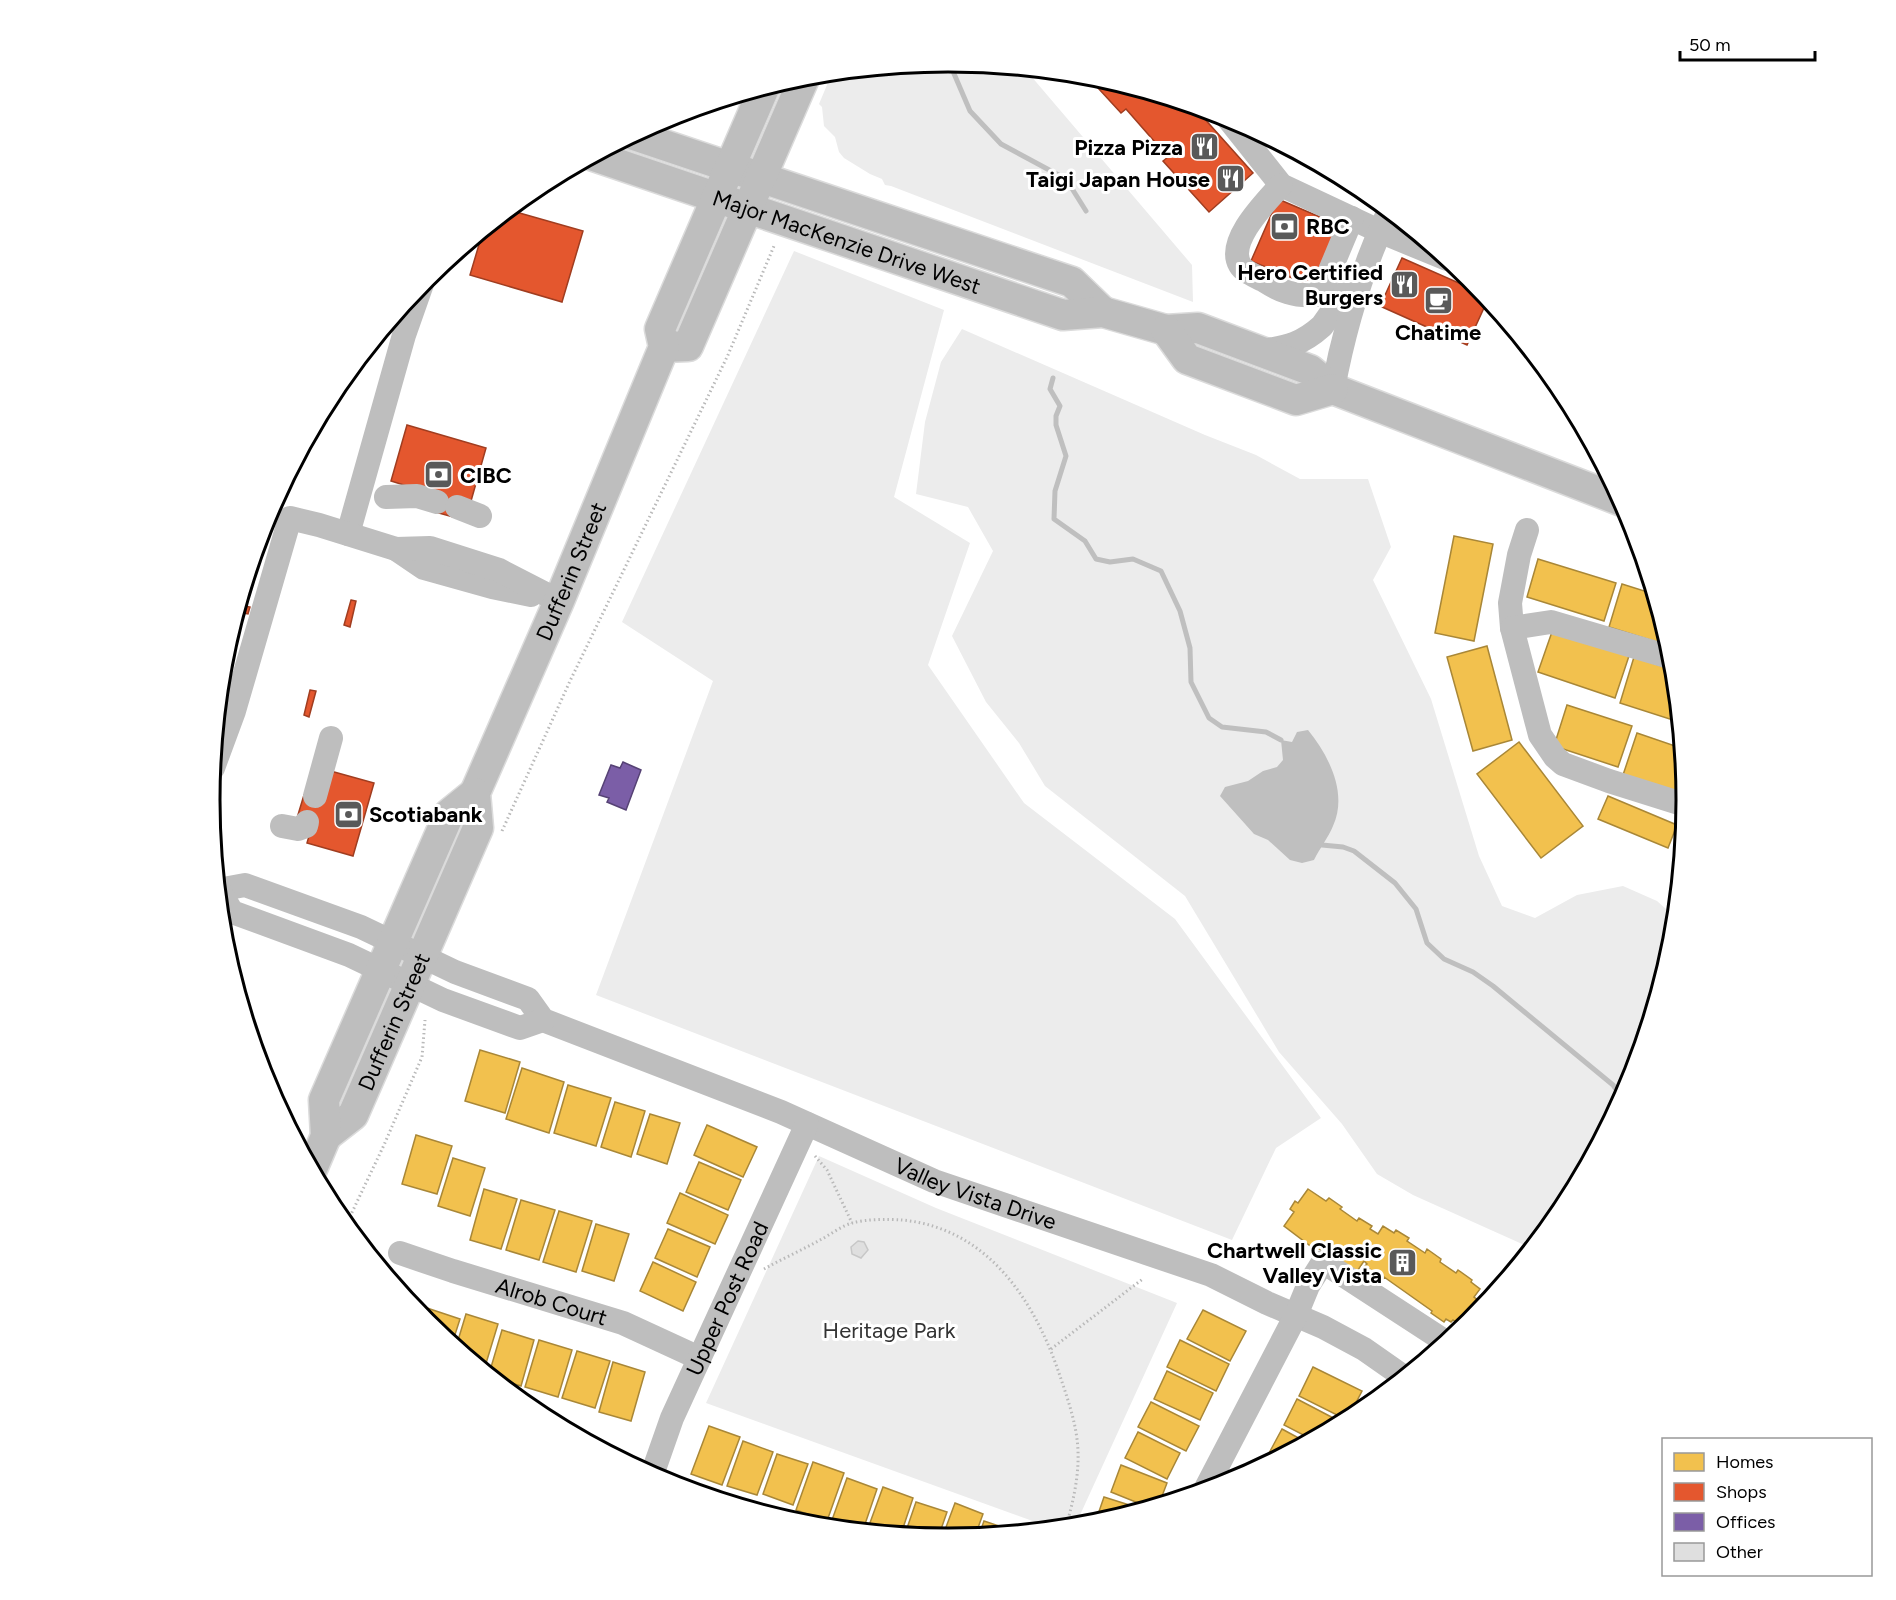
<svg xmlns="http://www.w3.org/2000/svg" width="1896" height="1600" font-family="Figtree,sans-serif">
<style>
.green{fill:#ececec}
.water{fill:#bfbfbf}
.homes{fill:#f2c14e;stroke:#a98737;stroke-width:1.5}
.shops{fill:#e4572e;stroke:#a03d20;stroke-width:1.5}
.offices{fill:#7b5ea7;stroke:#564275;stroke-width:1.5}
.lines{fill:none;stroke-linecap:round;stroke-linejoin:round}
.stream{stroke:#bfbfbf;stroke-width:5}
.building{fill:#dfdfdf;stroke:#c7c7c7;stroke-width:1.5}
.major-casing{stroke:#dbdbdb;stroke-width:33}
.path{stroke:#b9b9b9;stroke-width:3;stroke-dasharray:1.5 3;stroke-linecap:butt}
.minor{stroke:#bebebe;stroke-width:24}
.major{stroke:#bebebe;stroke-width:30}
.labels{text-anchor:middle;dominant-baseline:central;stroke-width:6;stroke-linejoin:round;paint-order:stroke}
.poi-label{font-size:22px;font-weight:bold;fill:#000;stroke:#fff;text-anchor:end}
.street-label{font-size:22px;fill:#000;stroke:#fff}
.park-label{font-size:22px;fill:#333;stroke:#fff}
.rim{fill:none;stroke:#000;stroke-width:3}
</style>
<rect width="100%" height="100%" fill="#fff"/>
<!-- green -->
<g class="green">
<polygon points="948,62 1025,69 1192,265 1193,302 891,186 885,185 882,179 870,174 844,158 839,152 835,137 824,126 822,107 819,104 832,73"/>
<polygon points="794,251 944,310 894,497 970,543 928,665 1024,803 1175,919 1321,1118 1276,1148 1232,1240 596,995 713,681 622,622"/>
<polygon points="962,329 1205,435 1256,455 1300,479 1368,479 1391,547 1373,580 1431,699 1479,856 1502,906 1535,918 1577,895 1623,886 1657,901 1675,917 1672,944 1630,1083 1562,1211 1531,1248 1413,1195 1377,1174 1342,1124 1279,1052 1185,896 1045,786 1019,743 986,702 952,636 993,551 968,507 916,494 925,422 941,362"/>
<polygon points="819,1156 936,1208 1177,1303 1075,1526 1052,1528 706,1403"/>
</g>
<!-- water -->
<path class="water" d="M1308,730c21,26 40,63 25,96 -5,12 -13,22 -19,34l-12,3 -12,-3 -22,-20 -14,-6 -34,-38 5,-9 23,-6 15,-10 14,-4 6,-7 -2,-20 11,2 5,-10z"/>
<!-- homes -->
<g class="homes">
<polygon points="1454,536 1493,544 1474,641 1435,633"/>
<polygon points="1538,559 1616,583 1604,621 1527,597"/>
<polygon points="1622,584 1654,594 1669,646 1609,627"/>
<polygon points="1553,629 1629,656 1615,698 1538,672"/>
<polygon points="1487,646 1512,740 1473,751 1447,657"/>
<polygon points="1634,657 1674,670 1679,722 1620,703"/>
<polygon points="1567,705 1632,726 1618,767 1554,746"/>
<polygon points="1637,733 1681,748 1683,768 1676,791 1623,775"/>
<polygon points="1519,742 1583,826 1541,858 1477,774"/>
<polygon points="1608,796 1677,825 1668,848 1598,819"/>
<polygon points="480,1050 520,1062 505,1113 465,1101"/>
<polygon points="522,1068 564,1082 549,1133 506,1119"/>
<polygon points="568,1085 611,1098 596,1146 554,1133"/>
<polygon points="615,1102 645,1111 631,1157 601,1147"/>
<polygon points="650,1114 680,1123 667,1164 637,1154"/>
<polygon points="707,1125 757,1147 743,1177 694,1155"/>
<polygon points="416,1135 452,1146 437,1194 402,1184"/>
<polygon points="453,1158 485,1168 470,1216 438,1206"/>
<polygon points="699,1162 741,1180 728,1210 686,1192"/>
<polygon points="484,1189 517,1199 501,1249 470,1240"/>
<polygon points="1308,1189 1326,1201 1329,1198 1342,1207 1340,1209 1357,1221 1359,1218 1372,1226 1370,1229 1378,1234 1383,1226 1394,1233 1396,1230 1409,1238 1407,1241 1425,1253 1427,1249 1441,1259 1440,1262 1456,1273 1458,1270 1472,1280 1471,1282 1480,1289 1474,1297 1482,1303 1485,1300 1487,1301 1470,1322 1453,1336 1449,1333 1456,1322 1453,1320 1451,1322 1446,1319 1444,1322 1431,1313 1432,1311 1384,1277 1382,1280 1369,1272 1371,1270 1365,1266 1367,1264 1364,1261 1356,1273 1315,1246 1313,1248 1284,1226 1294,1212 1290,1209 1295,1201 1298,1203"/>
<polygon points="680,1193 728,1215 715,1244 667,1223"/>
<polygon points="521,1200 555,1210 539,1260 506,1250"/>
<polygon points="559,1211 592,1221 576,1272 543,1262"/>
<polygon points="596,1224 629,1234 614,1281 582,1271"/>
<polygon points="668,1229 710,1247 697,1277 655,1258"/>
<polygon points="653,1262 696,1282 683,1311 640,1291"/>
<polygon points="427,1308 460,1319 452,1344 424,1320"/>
<polygon points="1203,1310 1246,1331 1230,1361 1187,1339"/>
<polygon points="466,1314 498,1324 484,1370 456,1347"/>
<polygon points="502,1330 534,1340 521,1386 492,1377 489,1374"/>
<polygon points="539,1340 572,1350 558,1397 525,1387"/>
<polygon points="1180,1340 1229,1364 1216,1391 1167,1367"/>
<polygon points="577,1351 610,1361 595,1408 562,1398"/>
<polygon points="613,1362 645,1372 631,1421 599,1412"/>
<polygon points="1313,1367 1362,1391 1347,1420 1299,1396"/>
<polygon points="1167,1371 1213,1393 1200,1420 1154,1399"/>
<polygon points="1297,1399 1341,1422 1339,1424 1311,1439 1284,1425"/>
<polygon points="1151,1402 1199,1426 1186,1451 1138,1427"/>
<polygon points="709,1426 740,1437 722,1485 691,1474"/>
<polygon points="1282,1429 1306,1442 1275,1459 1268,1455"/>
<polygon points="1138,1432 1180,1453 1167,1479 1125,1458"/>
<polygon points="743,1441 773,1452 757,1495 727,1486"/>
<polygon points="777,1454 808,1464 793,1505 763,1494"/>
<polygon points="813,1462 844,1473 827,1521 796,1510"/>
<polygon points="1121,1465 1167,1483 1159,1504 1148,1507 1111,1492"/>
<polygon points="847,1478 877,1489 863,1530 832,1520"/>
<polygon points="883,1487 913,1498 901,1534 867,1531"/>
<polygon points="1104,1497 1142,1509 1095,1523"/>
<polygon points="916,1502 947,1512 938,1538 905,1534"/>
<polygon points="955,1503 983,1514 975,1536 942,1538"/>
<polygon points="984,1521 1011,1530 1010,1532 979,1535"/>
</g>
<!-- shops -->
<g class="shops">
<polygon points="1087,76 1194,107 1253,173 1209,212 1163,161 1168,157 1126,109 1121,113"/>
<polygon points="1278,199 1341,226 1320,275 1302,282 1251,261"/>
<polygon points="509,210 583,231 562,302 470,275 483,231"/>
<polygon points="1402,258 1484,294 1488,299 1467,345 1380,306"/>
<polygon points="407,425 486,448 471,501 453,517 435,512 439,496 391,481"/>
<polygon points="261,532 266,534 263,544 265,544 245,606 250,607 248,614 243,613 220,698 224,656"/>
<polygon points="351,600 356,601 350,627 344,625"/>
<polygon points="310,690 316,691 309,717 304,715"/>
<polygon points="327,770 374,783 353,856 307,843 313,822 297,818 304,795"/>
</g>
<!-- offices -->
<polygon class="offices" points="623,762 641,770 626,810 607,802 609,798 599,795 611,765 620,768"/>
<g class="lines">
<!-- stream -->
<g class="stream">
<polyline points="949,62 970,111 1001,144 1066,179 1086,211"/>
<polyline points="1053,378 1050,389 1060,406 1056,416 1056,425 1066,456 1055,491 1054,519 1085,541 1096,559 1110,562 1133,559 1161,571 1180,611 1190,648 1191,682 1209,718 1222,727 1266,732 1281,740"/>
<polyline points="1322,845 1343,847 1354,851 1395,883 1416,909 1427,943 1444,959 1473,972 1493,986 1613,1085 1622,1098"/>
</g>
</g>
<!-- building -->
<polygon class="building" points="858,1241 864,1242 868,1250 861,1258 852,1254 851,1247"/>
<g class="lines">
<defs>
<g id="major">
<polyline points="634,135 1072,282 1103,312"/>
<path id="s4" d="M594,156l469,159 40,-3 63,18 32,-2 112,42 23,19 289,112"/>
<polyline points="1166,330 1187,359 1296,400 1333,389"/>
<polyline points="664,347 688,346 805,76"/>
<path id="s5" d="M326,1136l27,-21 125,-287 -3,-35 84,-192 105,-254 -4,-18 104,-241"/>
<polyline points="312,1169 326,1136 324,1100 449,814 475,793"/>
</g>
</defs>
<!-- major casing -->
<use href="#major" class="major-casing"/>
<!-- path -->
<g class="path">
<polyline points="502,831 570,681 728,355 774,246"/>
<polyline points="815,1156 827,1170 852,1223"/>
<polyline points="346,1225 384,1145 422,1057 425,1020"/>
<path d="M764,1269c18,-10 38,-19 56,-29 10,-5 21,-14 32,-17 14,-4 36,-4 50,-3 86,8 133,81 158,156 8,24 17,49 18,75 1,26 -5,51 -12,76"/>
<polyline points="1051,1349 1144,1278"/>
</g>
<!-- minor -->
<g class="minor">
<polyline points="1227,117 1281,185 1379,231 1447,259"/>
<path d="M1281,185c-15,17 -55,56 -41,80 4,7 16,11 23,15 17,11 32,17 53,15l8,-10 28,-67"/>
<path d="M1262,351c26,-4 40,-7 60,-25l34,-48"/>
<path d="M1333,389c11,-59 30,-123 56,-178"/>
<polyline points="386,497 417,496 437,502"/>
<polyline points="457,507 480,516"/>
<polyline points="1527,530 1519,555 1510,603 1512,628 1540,735 1555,757 1563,764 1609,781 1679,803 1686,800"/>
<polyline points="348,534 404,335 423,281"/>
<polyline points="396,549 424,568 492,587 531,595"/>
<polyline points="1512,628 1551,622 1673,658"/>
<polyline points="213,768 234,711 290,518 319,525 396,549 430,548 499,570 559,601"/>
<polyline points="315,796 331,738"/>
<polyline points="282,826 298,829 306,826 307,822"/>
<path id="s1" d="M218,890l27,-5 116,42 94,45 73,27 15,21 238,92 153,69 277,94 56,28 56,24 41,22 40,28"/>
<polyline points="219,890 232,912 349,955 443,1000 520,1028 543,1020"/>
<path id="s2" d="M400,1253l53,18 170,52 76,35"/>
<path id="s3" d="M652,1475l20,-57 135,-294"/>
<polyline points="1205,1490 1296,1315 1308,1286 1323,1262 1446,1342"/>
</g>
<!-- major -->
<use href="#major" class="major"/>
</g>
<!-- icons -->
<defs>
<symbol id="restaurant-square" viewBox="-11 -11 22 22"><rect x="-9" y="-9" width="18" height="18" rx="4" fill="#595959" stroke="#fff"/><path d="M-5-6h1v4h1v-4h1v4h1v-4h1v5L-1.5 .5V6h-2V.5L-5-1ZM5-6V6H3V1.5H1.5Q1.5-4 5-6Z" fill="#fff"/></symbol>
<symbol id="bank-square" viewBox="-11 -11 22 22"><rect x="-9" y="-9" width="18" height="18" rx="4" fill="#595959" stroke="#fff"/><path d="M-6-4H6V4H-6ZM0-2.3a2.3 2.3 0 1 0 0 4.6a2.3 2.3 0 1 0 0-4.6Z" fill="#fff"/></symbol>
<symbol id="cafe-square" viewBox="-11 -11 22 22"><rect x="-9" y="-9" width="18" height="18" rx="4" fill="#595959" stroke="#fff"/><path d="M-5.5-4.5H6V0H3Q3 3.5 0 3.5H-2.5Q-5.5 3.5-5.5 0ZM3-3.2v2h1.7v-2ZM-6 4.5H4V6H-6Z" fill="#fff"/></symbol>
<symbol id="building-square" viewBox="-11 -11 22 22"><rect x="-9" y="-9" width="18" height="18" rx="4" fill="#595959" stroke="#fff"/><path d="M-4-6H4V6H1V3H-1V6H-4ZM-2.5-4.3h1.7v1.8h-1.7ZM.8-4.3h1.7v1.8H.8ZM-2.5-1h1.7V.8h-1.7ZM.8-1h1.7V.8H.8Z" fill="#fff"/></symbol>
</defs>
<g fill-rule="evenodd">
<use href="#restaurant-square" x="1188" y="130" width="33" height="33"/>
<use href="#restaurant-square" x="1214" y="162" width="33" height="33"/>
<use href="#bank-square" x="1268" y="210" width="33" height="33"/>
<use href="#restaurant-square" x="1388" y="268" width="33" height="33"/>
<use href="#cafe-square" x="1422" y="284" width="33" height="33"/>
<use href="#bank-square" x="422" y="458" width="33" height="33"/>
<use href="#bank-square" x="332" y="798" width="33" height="33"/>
<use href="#building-square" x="1386" y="1246" width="33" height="33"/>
</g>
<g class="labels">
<!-- poi labels -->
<g class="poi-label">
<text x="1183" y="147">Pizza Pizza</text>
<text x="1210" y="179">Taigi Japan House</text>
<text x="1306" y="226" text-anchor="start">RBC</text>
<text x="1383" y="272">Hero Certified<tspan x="1383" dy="25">Burgers</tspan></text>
<text x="1438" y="332" text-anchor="middle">Chatime</text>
<text x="460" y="475" text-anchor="start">CIBC</text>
<text x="369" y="814" text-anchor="start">Scotiabank</text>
<text x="1382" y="1250">Chartwell Classic<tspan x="1382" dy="25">Valley Vista</tspan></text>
</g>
<!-- street labels -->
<g class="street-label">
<text stroke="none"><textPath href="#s4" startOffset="267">Major MacKenzie Drive West</textPath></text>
<text stroke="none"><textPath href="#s5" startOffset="624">Dufferin Street</textPath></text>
<text stroke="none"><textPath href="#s5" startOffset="136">Dufferin Street</textPath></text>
<text stroke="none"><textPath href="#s1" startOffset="825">Valley Vista Drive</textPath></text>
<text stroke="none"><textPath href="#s3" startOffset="192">Upper Post Road</textPath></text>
<text stroke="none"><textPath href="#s2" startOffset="159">Alrob Court</textPath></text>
</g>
<!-- park labels -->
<g class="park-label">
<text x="889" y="1330">Heritage Park</text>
</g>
</g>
<!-- crop -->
<path d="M0 0H1896V1600H0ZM220 800a728 728 0 1 1 1456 0a728 728 0 1 1-1456 0Z" fill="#fff" fill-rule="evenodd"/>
<path class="rim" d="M220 800a728 728 0 1 1 1456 0a728 728 0 1 1-1456 0Z"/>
<!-- legend -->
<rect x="1662" y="1438" width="210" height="138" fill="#ffffff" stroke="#999999" stroke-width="1.5"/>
<rect x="1674" y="1453" width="30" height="18" fill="#f2c14e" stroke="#999999" stroke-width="1.5"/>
<text x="1716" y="1468" font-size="18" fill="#000000">Homes</text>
<rect x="1674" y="1483" width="30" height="18" fill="#e4572e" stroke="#999999" stroke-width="1.5"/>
<text x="1716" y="1498" font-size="18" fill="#000000">Shops</text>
<rect x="1674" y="1513" width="30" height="18" fill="#7b5ea7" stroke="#999999" stroke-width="1.5"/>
<text x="1716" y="1528" font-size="18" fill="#000000">Offices</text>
<rect x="1674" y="1543" width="30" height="18" fill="#dfdfdf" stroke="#999999" stroke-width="1.5"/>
<text x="1716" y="1558" font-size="18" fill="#000000">Other</text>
<!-- scale -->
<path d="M1680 51v9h135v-9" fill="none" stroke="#000000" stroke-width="3"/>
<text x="1689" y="51" font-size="18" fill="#000000" stroke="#ffffff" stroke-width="4.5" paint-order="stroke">50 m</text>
</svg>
